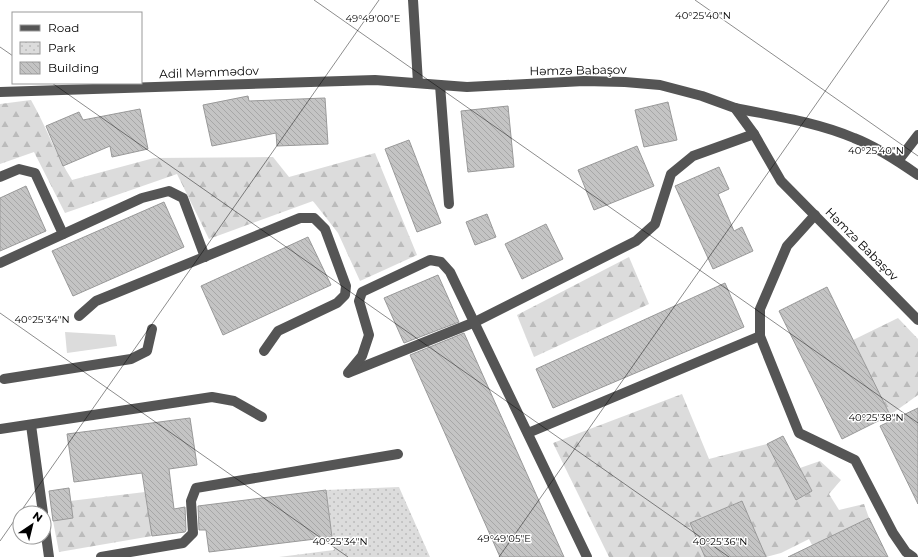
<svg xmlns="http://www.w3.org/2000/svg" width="918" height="557" font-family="Montserrat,sans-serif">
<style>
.grass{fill:#dcdcdc}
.forest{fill:url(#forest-firs)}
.park{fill:url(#park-dots)}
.building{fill:url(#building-back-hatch);stroke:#999}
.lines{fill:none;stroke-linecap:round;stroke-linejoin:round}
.minor{stroke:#555;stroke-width:10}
.ticks{fill:none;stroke:#000;stroke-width:1;stroke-opacity:0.45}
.labels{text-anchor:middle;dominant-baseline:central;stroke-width:3;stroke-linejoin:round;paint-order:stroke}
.street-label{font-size:12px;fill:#000;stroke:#fff}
.ticks-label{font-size:10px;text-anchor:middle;fill:#000;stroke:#fff;stroke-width:3;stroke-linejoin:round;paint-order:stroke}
</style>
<defs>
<pattern id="forest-firs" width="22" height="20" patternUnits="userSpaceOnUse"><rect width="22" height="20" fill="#dcdcdc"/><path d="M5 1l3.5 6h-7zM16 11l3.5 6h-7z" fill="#bbb"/></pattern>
<pattern id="park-dots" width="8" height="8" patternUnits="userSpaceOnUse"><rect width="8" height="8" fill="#dcdcdc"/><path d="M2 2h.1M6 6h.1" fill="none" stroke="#bbb" stroke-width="1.8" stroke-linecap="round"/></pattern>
<pattern id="building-back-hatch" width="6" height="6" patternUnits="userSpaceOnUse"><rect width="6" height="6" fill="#c4c4c4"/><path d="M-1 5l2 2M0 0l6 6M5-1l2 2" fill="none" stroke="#a7a7a7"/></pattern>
</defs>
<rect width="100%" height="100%" fill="#fff"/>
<!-- grass -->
<polygon class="grass" points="65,332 115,335 117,346 67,353"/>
<!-- forest -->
<g class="forest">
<path d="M31,100c15,26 25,55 41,80l82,-22 119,-1 16,20 86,-24 42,102 -57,26 -22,-48 -25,-32 -104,38 -32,-65 -112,39 -31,-61 -34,12v-60z"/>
<polygon points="629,257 649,304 534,357 517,315"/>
<polygon points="898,318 918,339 918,395 890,415 853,340"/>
<polygon points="682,394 709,459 767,444 796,500 812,491 800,468 820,461 841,480 829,494 839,510 864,504 869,518 838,533 818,557 809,539 781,553 766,557 741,501 691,523 705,557 609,557 553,443"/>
<polygon points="145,492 152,536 59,552 53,521 73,518 70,501"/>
</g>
<!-- park -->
<polygon class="park" points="399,487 430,557 279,557 334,550 326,490"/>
<!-- building -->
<g class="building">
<polygon points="248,96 249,101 325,98 328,144 277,146 276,133 212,146 203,105"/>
<polygon points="668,102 677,140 644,147 635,110"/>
<polygon points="508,106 514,167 468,172 461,111"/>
<polygon points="140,109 148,149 112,157 110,146 63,166 46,126 79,112 83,120"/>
<polygon points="409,140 441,223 417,232 385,149"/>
<polygon points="637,146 654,186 594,210 578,170"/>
<polygon points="719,167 729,189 718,194 734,231 742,227 753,251 713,269 675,186"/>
<polygon points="26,186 46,231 0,251 0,198"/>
<polygon points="164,202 184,247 73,296 52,251"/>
<polygon points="487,214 496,237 475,245 466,222"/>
<polygon points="546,224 563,259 522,279 505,244"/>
<polygon points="308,237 331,285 223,335 201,286"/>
<polygon points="438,275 459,322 404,343 384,298"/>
<polygon points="725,283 744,327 553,408 536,369"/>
<polygon points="827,287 890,415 842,439 779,311"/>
<polygon points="464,333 564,557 500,557 410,355"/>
<polygon points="918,408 918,504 880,426"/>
<polygon points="190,418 197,465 169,469 174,509 185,507 186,530 185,532 152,536 142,473 74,482 67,434"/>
<polygon points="783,436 812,491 796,500 767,444"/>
<polygon points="69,488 73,518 53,521 49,491"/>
<polygon points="326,490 332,537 209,552 206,530 199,530 198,506"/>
<polygon points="742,501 766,557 705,557 690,523"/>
<polygon points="869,518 888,557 788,557"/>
</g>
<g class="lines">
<!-- minor -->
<g class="minor">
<polyline points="413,0 418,83"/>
<polyline points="440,85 449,204"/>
<polyline points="0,92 375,80 467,87 584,81 625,82 660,85 702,96 735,108 754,134 781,181 918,320"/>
<path d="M735,108c39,8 82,14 119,30 23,9 44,23 64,37"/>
<polyline points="898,161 918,135"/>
<polyline points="0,177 19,169 35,173 63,234"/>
<polyline points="815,215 787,246 760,309 760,336 799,433 855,460 893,533 906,552 913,557"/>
<polyline points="0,263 142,198 169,191 183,198 205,257"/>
<polyline points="79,316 96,301 300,218 314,218 325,229 346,286 345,295 337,303 278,331 264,351"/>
<polyline points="350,372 475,322 636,241 655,224 671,174 693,156 754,134"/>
<polyline points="348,373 362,356 369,335 359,301 362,292 430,260 441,262 450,272 587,557"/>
<polyline points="4,379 131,359 147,351 152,329"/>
<polyline points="31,425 43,513"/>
<polyline points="0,429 212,397 234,401 262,417"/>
<polyline points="528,433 760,336"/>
<polyline points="44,521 49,557"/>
<polyline points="101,557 183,543 193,533 191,501 196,488 398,454"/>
</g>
</g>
<!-- ticks -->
<path class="ticks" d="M314,0l604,423M695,0l223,156M0,47l13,9M52,83l677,474M0,313l348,244M0,541l379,-541M499,557l390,-557"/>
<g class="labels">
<!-- street labels -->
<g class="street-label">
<text transform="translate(578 70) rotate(-1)">Həmzə Babaşov</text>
<text transform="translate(209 72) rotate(-2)">Adil Məmmədov</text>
<text transform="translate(862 244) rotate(45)">Həmzə Babaşov</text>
</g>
</g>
<g class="ticks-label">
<text x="703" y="19">40°25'40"N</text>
<text x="373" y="22">49°49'00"E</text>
<text x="876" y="154">40°25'40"N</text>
<text x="42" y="323">40°25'34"N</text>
<text x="876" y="421">40°25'38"N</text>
<text x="504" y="542">49°49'05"E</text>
<text x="340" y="545">40°25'34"N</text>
<text x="720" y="545">40°25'36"N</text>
</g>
<!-- legend -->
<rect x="12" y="12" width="130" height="72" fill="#ffffff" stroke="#999999"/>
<rect x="20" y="25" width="20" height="6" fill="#555555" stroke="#999999"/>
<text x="48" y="32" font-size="12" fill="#000000">Road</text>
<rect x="20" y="42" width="20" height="12" fill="url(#park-dots)" stroke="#999999"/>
<text x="48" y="52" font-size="12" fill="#000000">Park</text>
<rect x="20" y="62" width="20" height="12" fill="url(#building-back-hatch)" stroke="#999999"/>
<text x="48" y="72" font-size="12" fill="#000000">Building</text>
<!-- north arrow -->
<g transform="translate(32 525) rotate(35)"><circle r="19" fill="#ffffff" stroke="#999999"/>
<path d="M0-3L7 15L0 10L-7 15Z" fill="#000000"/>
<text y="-6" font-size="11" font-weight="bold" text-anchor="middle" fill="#000000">N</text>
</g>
</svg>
